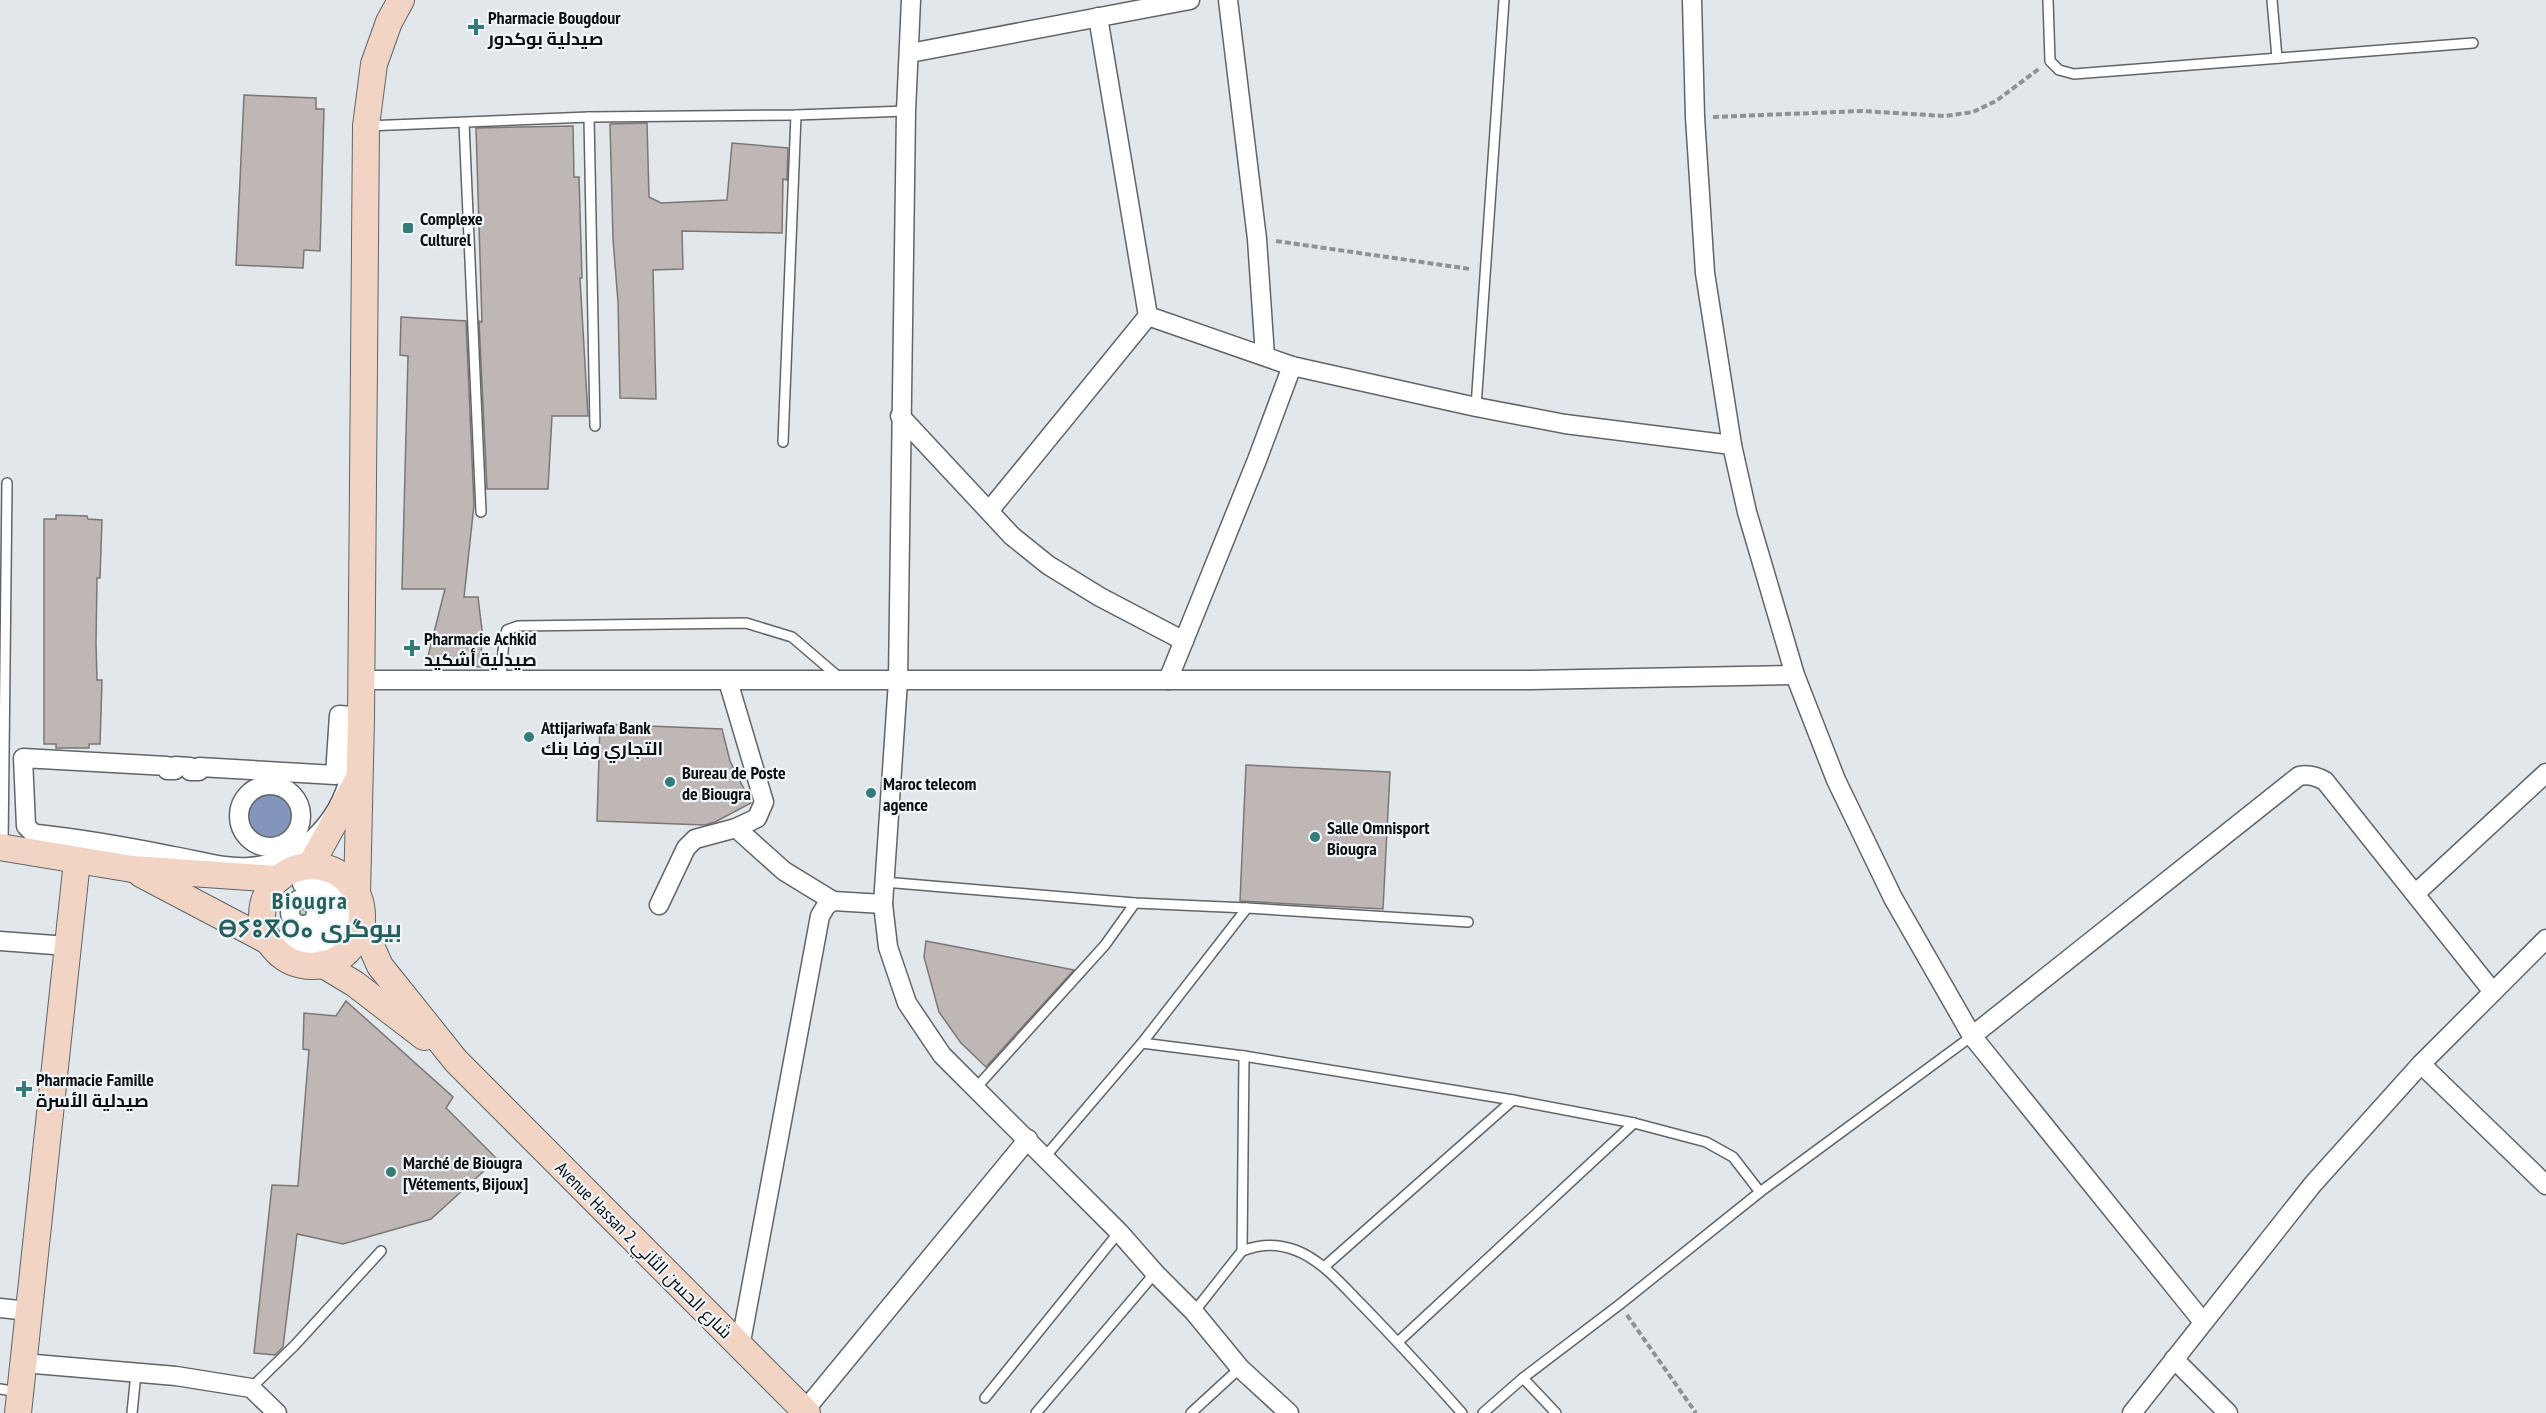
<svg xmlns="http://www.w3.org/2000/svg" width="2546" height="1413" font-family="'PT Sans Narrow',Cairo,'Noto Sans Tifinagh',sans-serif">
<style>
.green{fill:#bdd6b4}
.water{fill:#8395bb;stroke:#5f6c87;stroke-width:1.5}
.building{fill:#beb7b5;stroke:#7c7674;stroke-width:1.5}
.lines{fill:none;stroke-linecap:round;stroke-linejoin:round}
.lane-casing{stroke:#606569;stroke-width:12}
.street-casing{stroke:#606569;stroke-width:21}
.secondary-casing{stroke:#606569;stroke-width:28}
.path{stroke:#8e9296;stroke-width:4;stroke-dasharray:6 3;stroke-linecap:butt}
.lane{stroke:#fff;stroke-width:9}
.street{stroke:#fff;stroke-width:18}
.secondary{stroke:#f1d4c3;stroke-width:26}
.poi-dot{fill:#347c78;stroke:#eff5f9;stroke-width:2}
.labels{text-anchor:middle;dominant-baseline:central;stroke-width:4.5;stroke-linejoin:round;paint-order:stroke}
.poi-label{font-size:18px;font-weight:bold;fill:#0c0e0f;stroke:#eff5f9;text-anchor:start}
.street-label{font-size:18px;fill:#0c0e0f;stroke:#eff5f9}
.district-label{font-size:24px;font-weight:bold;letter-spacing:1.5px;fill:#255f5b;stroke:#eff5f9}
</style>
<rect width="100%" height="100%" fill="#e2e7ec"/>
<!-- green -->
<circle class="green" cx="303" cy="912" r="13"/>
<!-- water -->
<circle class="water" cx="270" cy="816" r="31"/>
<!-- building -->
<g class="building">
<polygon points="244,95 316,98 316,109 324,109 320,251 304,250 303,268 236,265"/>
<polygon points="647,123 649,197 661,203 727,200 732,143 788,148 787,180 783,179 782,233 682,231 683,269 653,270 656,399 620,398 618,302 613,239 610,124"/>
<polygon points="573,126 574,177 579,177 582,278 580,278 588,416 552,416 548,489 487,489 479,321 482,322 476,128"/>
<polygon points="401,317 466,321 474,505 464,597 478,597 482,630 481,667 426,664 445,589 402,589 408,356 400,355"/>
<polygon points="56,515 87,516 88,519 102,520 100,578 97,578 96,643 97,680 102,680 100,744 89,744 89,748 56,748 56,744 44,744 44,519 56,519"/>
<polygon points="600,724 722,729 730,761 751,803 715,822 705,825 597,821"/>
<polygon points="1246,765 1390,772 1383,909 1240,901"/>
<polygon points="926,941 973,950 1074,970 986,1067 961,1043 939,1012 924,957"/>
<polygon points="346,1001 453,1097 446,1108 497,1159 431,1219 343,1244 297,1234 283,1347 275,1355 254,1353 272,1185 298,1186 309,1050 303,1049 304,1013 336,1016"/>
</g>
<g class="lines">
<defs>
<g id="lane">
<polyline points="2048,0 2050,61 2059,70 2074,74 2473,43"/>
<polyline points="2272,0 2277,58"/>
<polyline points="589,117 796,115 906,111"/>
<polyline points="464,123 481,512"/>
<polyline points="366,126 589,117 595,426"/>
<polyline points="1476,407 1504,0"/>
<polyline points="783,442 796,115"/>
<polyline points="501,680 504,638 507,630 518,626 746,623 792,637 841,679"/>
<polyline points="3,846 7,483"/>
<polyline points="884,882 1135,903 1247,908 1468,922"/>
<polyline points="1142,1043 1247,908"/>
<polyline points="975,1089 1105,945 1135,903"/>
<polyline points="1044,1158 1142,1043 1244,1056"/>
<path d="M1242,1251c18,-7 34,-8 53,-1 27,10 47,35 67,55 34,35 67,71 100,108"/>
<polyline points="1324,1267 1513,1100"/>
<polyline points="1194,1312 1242,1251 1244,1056 1513,1100 1634,1123 1706,1142 1733,1157 1760,1192"/>
<polyline points="1398,1342 1634,1123"/>
<polyline points="1523,1378 1556,1413"/>
<polyline points="251,1388 295,1345 381,1251"/>
<polyline points="0,1389 18,1392"/>
<polyline points="985,1398 1119,1232"/>
<polyline points="132,1413 136,1373"/>
<polyline points="1036,1413 1155,1273"/>
<polyline points="1191,1413 1240,1368"/>
<polyline points="1483,1413 1523,1378 1619,1305 1760,1192 1972,1036"/>
</g>
<g id="street">
<polyline points="911,0 906,111 898,681 883,904 888,947 907,1003 942,1055 1119,1232 1155,1273 1194,1312 1240,1368 1289,1413"/>
<polyline points="1228,0 1257,239 1265,356"/>
<polyline points="1692,0 1695,117 1705,273 1732,445 1747,512 1795,675 1836,780 1893,898 1972,1036 2203,1322"/>
<polyline points="910,53 1190,0"/>
<polyline points="1148,316 1292,366 1476,407 1565,424 1732,445"/>
<polyline points="900,416 1012,536 1048,565 1100,597 1184,641"/>
<polyline points="989,511 1148,316 1098,17"/>
<polyline points="362,680 1530,680 1795,675"/>
<polyline points="1168,680 1257,460 1292,366"/>
<path d="M339,715l15,1c-1,19 0,40 -4,59 -11,48 -50,88 -101,92 -25,2 -52,-7 -76,-11 -45,-9 -90,-17 -136,-22l-4,-1 -7,-7 -3,-68 144,8v4h8v-4l15,1v4h9v-4l136,8z"/>
<circle cx="270" cy="816" r="31"/>
<polyline points="736,828 784,871 833,901"/>
<path d="M316,882c56,17 18,89 -28,54 44,18 62,-44 14,-52z"/>
<polyline points="2416,893 2546,773"/>
<circle cx="303" cy="912" r="13"/>
<polyline points="659,905 686,848 695,839 736,828 757,818 764,802 728,681"/>
<polyline points="0,941 68,946"/>
<path d="M1972,1036l327,-260c10,-2 17,0 26,5l168,211"/>
<polyline points="2421,1064 2546,1185"/>
<polyline points="0,1308 28,1311"/>
<polyline points="740,1347 820,916 826,906 833,901 883,904"/>
<polyline points="2174,1359 2228,1413"/>
<polyline points="23,1363 176,1376 251,1388 277,1413"/>
<polyline points="805,1410 1028,1139"/>
<polyline points="2132,1413 2313,1184 2421,1064 2546,939"/>
</g>
<g id="secondary">
<polyline points="0,847 132,869 277,879"/>
<polyline points="310,866 358,780"/>
<circle cx="312" cy="916" r="50"/>
<polyline points="141,874 268,941"/>
<polyline points="357,895 361,719 366,126 374,64 389,22 401,0"/>
<polyline points="361,923 380,966 456,1061 807,1413"/>
<polyline points="322,964 355,984 424,1037"/>
<polyline points="18,1413 77,861"/>
</g>
</defs>
<!-- lane casing -->
<use href="#lane" class="lane-casing"/>
<!-- street casing -->
<use href="#street" class="street-casing"/>
<!-- secondary casing -->
<use href="#secondary" class="secondary-casing"/>
<!-- path -->
<g class="path">
<polyline points="1713,117 1862,111 1945,116 1973,112 1996,101 2040,68"/>
<polyline points="1276,241 1470,269"/>
<polyline points="1627,1315 1696,1413"/>
</g>
<!-- lane -->
<use href="#lane" class="lane"/>
<!-- street -->
<use href="#street" class="street"/>
<!-- secondary -->
<use href="#secondary" class="secondary"/>
</g>
<!-- markers -->
<g class="poi-dot">
<path d="M473 18h6v6h6v6h-6v6h-6v-6h-6v-6h6z"/>
<rect x="402" y="222" width="12" height="12" rx="3"/>
<path d="M409 639h6v6h6v6h-6v6h-6v-6h-6v-6h6z"/>
<circle cx="529" cy="737" r="6"/>
<circle cx="670" cy="782" r="6"/>
<circle cx="871" cy="793" r="6"/>
<circle cx="1315" cy="837" r="6"/>
<path d="M21 1080h6v6h6v6h-6v6h-6v-6h-6v-6h6z"/>
<circle cx="391" cy="1172" r="6"/>
</g>
<g class="labels">
<!-- poi labels -->
<g class="poi-label">
<text x="488" y="17">Pharmacie Bougdour<tspan x="488" dy="21">صيدلية بوكدور</tspan></text>
<text x="420" y="218">Complexe<tspan x="420" dy="21">Culturel</tspan></text>
<text x="424" y="638">Pharmacie Achkid<tspan x="424" dy="21">صيدلية أشكيد</tspan></text>
<text x="541" y="727">Attijariwafa Bank<tspan x="541" dy="21">التجاري وفا بنك</tspan></text>
<text x="682" y="772">Bureau de Poste<tspan x="682" dy="21">de Biougra</tspan></text>
<text x="883" y="783">Maroc telecom<tspan x="883" dy="21">agence</tspan></text>
<text x="1327" y="827">Salle Omnisport<tspan x="1327" dy="21">Biougra</tspan></text>
<text x="36" y="1079">Pharmacie Famille<tspan x="36" dy="21">صيدلية الأسرة</tspan></text>
<text x="403" y="1162">Marché de Biougra<tspan x="403" dy="21">[Vétements, Bijoux]</tspan></text>
</g>
<!-- street labels -->
<g class="street-label">
<text transform="translate(644 1250) rotate(45)">Avenue Hassan 2 شارع الحسن الثاني</text>
</g>
<!-- district labels -->
<g class="district-label">
<text x="310" y="900">Biougra<tspan x="310" dy="28">ⴱⵢⵓⴳⵔⴰ بيوگرى</tspan></text>
</g>
</g>
</svg>
